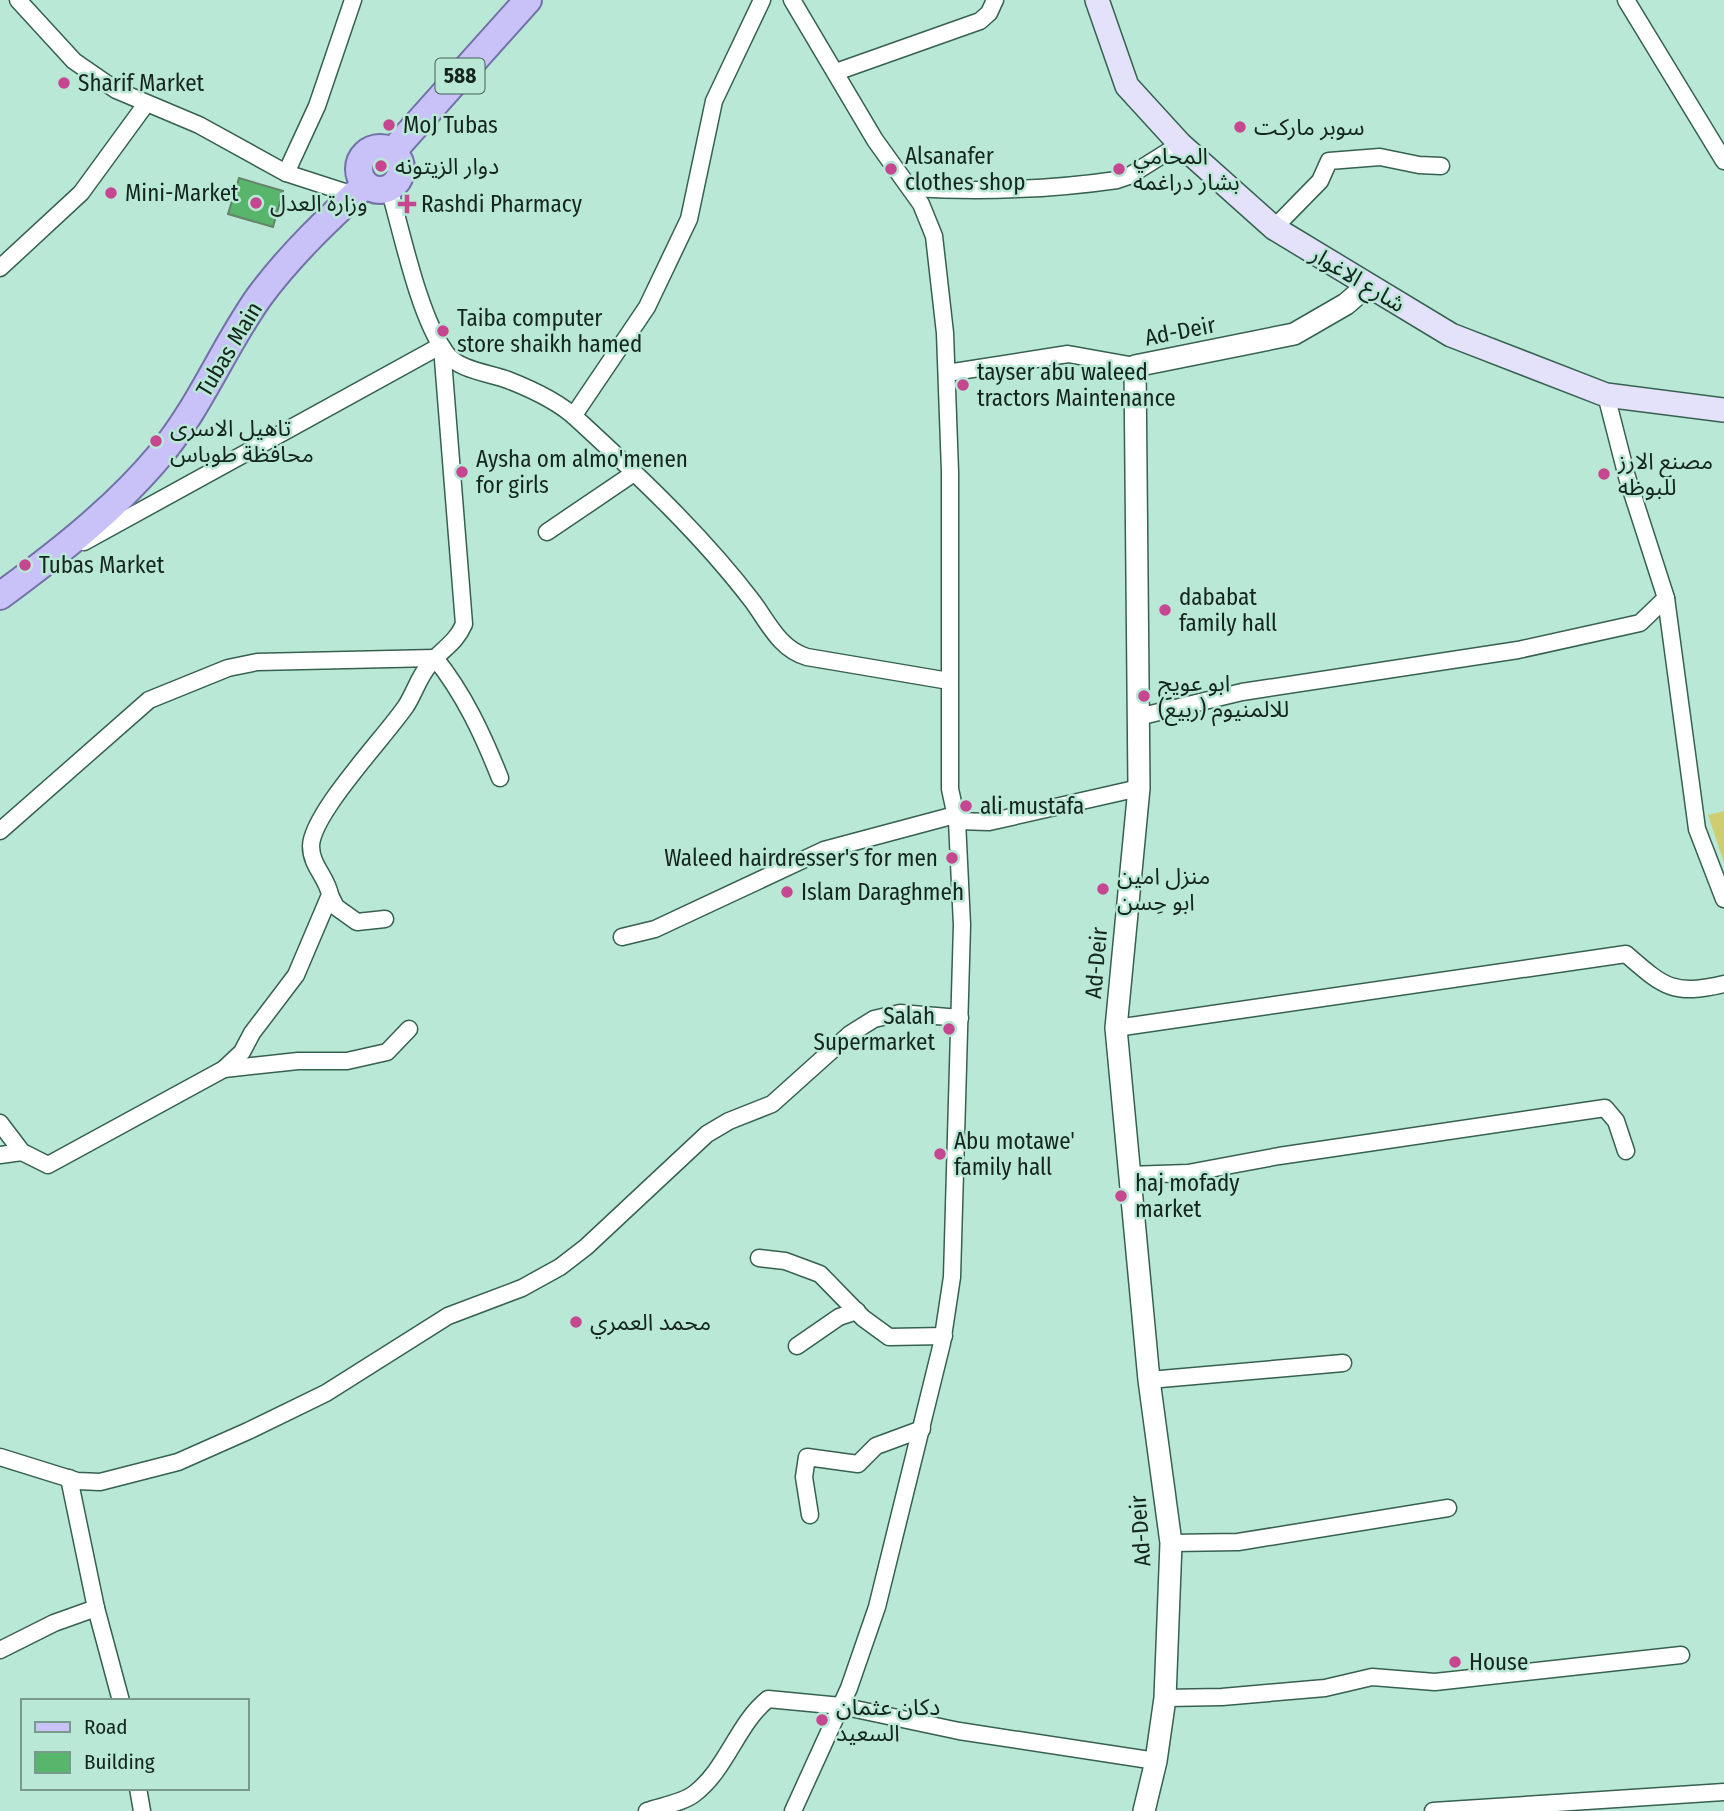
<svg xmlns="http://www.w3.org/2000/svg" width="1724" height="1811" font-family="'Fira Sans Condensed','Noto Sans Arabic',sans-serif">
<style>
.green{fill:#cecd71}
.building{fill:#57b66b;stroke:#658469;stroke-width:2}
.lines{fill:none;stroke-linecap:round;stroke-linejoin:round}
.minor-casing{stroke:#366050;stroke-width:19}
.tertiary-casing{stroke:#366050;stroke-width:24}
.secondary-casing{stroke:#366050;stroke-width:26}
.primary-casing{stroke:#7271a8;stroke-width:30}
.minor{stroke:#fff;stroke-width:16}
.tertiary{stroke:#fff;stroke-width:21}
.secondary{stroke:#e4e1fb;stroke-width:23}
.primary{stroke:#c9c2f8;stroke-width:26}
.poi-dot{fill:#c74690;stroke:#bae8d6;stroke-width:2.5}
.labels{text-anchor:middle;dominant-baseline:central;stroke-width:5;stroke-linejoin:round;paint-order:stroke}
.shield{fill:#bae8d6;stroke:#456055;stroke-width:2}
.shield-label{font-size:21px;font-weight:bold;fill:#13251e}
.poi-label{font-size:23px;fill:#13251e;stroke:#bae8d6;text-anchor:start}
.street-label{font-size:23px;fill:#13251e;stroke:#bae8d6}
</style>
<rect width="100%" height="100%" fill="#bae8d6"/>
<!-- green -->
<polygon class="green" points="1724,811 1724,863 1708,815"/>
<!-- building -->
<polygon class="building" points="239,178 283,191 273,227 228,214"/>
<g class="lines">
<defs>
<g id="minor">
<polyline points="18,0 74,61 116,90 199,125 286,173 354,195"/>
<polyline points="792,0 875,140 921,204 934,236 945,333 950,472 950,789 957,821 962,925 952,1277 942,1343 877,1607 849,1688 793,1811"/>
<polyline points="1626,0 1724,161"/>
<polyline points="836,72 980,21 989,13 995,0"/>
<polyline points="286,173 317,106 353,0"/>
<path d="M389,188c13,45 30,129 57,165 12,17 43,20 62,27 23,9 50,21 69,39 62,57 125,116 176,183 16,22 27,47 54,55l142,24"/>
<path d="M911,188c70,4 137,2 206,-8l12,-4 51,-32"/>
<polyline points="1274,228 1320,181 1329,161 1380,157 1419,165 1441,166"/>
<polyline points="0,268 81,193 146,104"/>
<polyline points="947,373 1068,354 1135,366"/>
<polyline points="574,415 647,307 689,219 714,101 762,0"/>
<polyline points="547,532 634,473"/>
<polyline points="84,542 440,346"/>
<polyline points="1666,598 1697,829 1724,899"/>
<polyline points="1138,717 1242,692 1518,650 1640,623 1666,598 1627,477 1606,395"/>
<polyline points="957,821 989,822 1139,788"/>
<path d="M0,831l149,-131 79,-32 29,-6 178,-4c29,36 48,77 65,120"/>
<polyline points="330,895 336,907 357,922 385,919"/>
<polyline points="622,937 655,929 824,850 955,815"/>
<path d="M1116,1028l510,-74c38,33 47,42 98,30"/>
<polyline points="224,1069 298,1061 347,1061 387,1052 409,1029"/>
<path d="M0,1123l22,29 26,13 176,-96 18,-17 10,-19 44,-58 34,-80c-3,-18 -19,-29 -19,-49 1,-33 74,-109 95,-140 9,-14 13,-30 24,-42 12,-15 26,-21 34,-40l-22,-277"/>
<polyline points="0,1155 22,1152"/>
<polyline points="1128,1175 1188,1173 1279,1156 1605,1108 1616,1121 1626,1151"/>
<polyline points="759,1258 785,1261 820,1274 863,1318 889,1337 944,1336"/>
<polyline points="797,1346 839,1317 857,1311"/>
<polyline points="1149,1380 1343,1363"/>
<polyline points="0,1457 77,1481 100,1482 178,1462 248,1431 326,1393 448,1316 522,1288 560,1267 586,1247 707,1134 729,1121 772,1104 850,1034 874,1019 900,1013 960,1018"/>
<polyline points="69,1478 96,1608 121,1701"/>
<polyline points="810,1515 804,1477 807,1457 858,1464 876,1446 922,1429"/>
<polyline points="1171,1543 1238,1542 1448,1508"/>
<polyline points="0,1650 54,1623 96,1608"/>
<polyline points="1165,1698 1222,1697 1325,1688 1372,1677 1435,1682 1681,1655"/>
<polyline points="138,1788 142,1811"/>
<path d="M647,1811c14,-5 35,-8 47,-17 33,-25 43,-70 74,-95l73,7 118,25 197,30"/>
<polyline points="1433,1811 1724,1792"/>
</g>
<polyline id="tertiary" points="1144,1811 1156,1761 1165,1698 1171,1543 1149,1380 1116,1028 1139,788 1135,366 1294,334 1346,304 1368,285"/>
<polyline id="secondary" points="1097,0 1127,86 1180,144 1274,228 1451,335 1606,395 1724,410"/>
<g id="primary">
<circle cx="380" cy="169" r="21"/>
<polyline points="392,152 528,0"/>
<path d="M0,596c57,-42 114,-86 160,-141 40,-48 63,-107 99,-158 31,-42 68,-77 106,-112"/>
</g>
</defs>
<!-- minor casing -->
<use href="#minor" class="minor-casing"/>
<!-- tertiary casing -->
<use href="#tertiary" class="tertiary-casing"/>
<!-- secondary casing -->
<use href="#secondary" class="secondary-casing"/>
<!-- primary casing -->
<use href="#primary" class="primary-casing"/>
<!-- minor -->
<use href="#minor" class="minor"/>
<!-- tertiary -->
<use href="#tertiary" class="tertiary"/>
<!-- secondary -->
<use href="#secondary" class="secondary"/>
<!-- primary -->
<use href="#primary" class="primary"/>
</g>
<!-- markers -->
<g class="poi-dot">
<circle cx="64" cy="83" r="7"/>
<circle cx="389" cy="125" r="7"/>
<circle cx="1240" cy="127" r="7"/>
<circle cx="381" cy="166" r="7"/>
<circle cx="891" cy="169" r="7"/>
<circle cx="1119" cy="169" r="7"/>
<circle cx="111" cy="193" r="7"/>
<circle cx="256" cy="203" r="7"/>
<path d="M403.5 193.5h7v7h7v7h-7v7h-7v-7h-7v-7h7z"/>
<circle cx="443" cy="331" r="7"/>
<circle cx="963" cy="385" r="7"/>
<circle cx="156" cy="441" r="7"/>
<circle cx="462" cy="472" r="7"/>
<circle cx="1604" cy="474" r="7"/>
<circle cx="25" cy="565" r="7"/>
<circle cx="1165" cy="610" r="7"/>
<circle cx="1144" cy="696" r="7"/>
<circle cx="966" cy="806" r="7"/>
<circle cx="952" cy="858" r="7"/>
<circle cx="1103" cy="889" r="7"/>
<circle cx="787" cy="892" r="7"/>
<circle cx="949" cy="1029" r="7"/>
<circle cx="940" cy="1154" r="7"/>
<circle cx="1121" cy="1196" r="7"/>
<circle cx="576" cy="1322" r="7"/>
<circle cx="1455" cy="1662" r="7"/>
<circle cx="822" cy="1720" r="7"/>
</g>
<g class="labels">
<!-- shield labels -->
<rect class="shield" x="435.5" y="58.5" width="49" height="35" rx="5"/>
<g class="shield-label">
<text x="460" y="76">588</text>
</g>
<!-- poi labels -->
<g class="poi-label">
<text x="78" y="83">Sharif Market</text>
<text x="403" y="125">MoJ Tubas</text>
<text x="1254" y="127">سوبر ماركت</text>
<text x="905" y="156">Alsanafer<tspan x="905" dy="26">clothes shop</tspan></text>
<text x="1133" y="156">المحامي<tspan x="1133" dy="26">بشار دراغمه</tspan></text>
<text x="395" y="166">دوار الزيتونه</text>
<text x="125" y="193">Mini-Market</text>
<text x="270" y="203">وزارة العدل</text>
<text x="421" y="204">Rashdi Pharmacy</text>
<text x="457" y="318">Taiba computer<tspan x="457" dy="26">store shaikh hamed</tspan></text>
<text x="977" y="372">tayser abu waleed<tspan x="977" dy="26">tractors Maintenance</tspan></text>
<text x="170" y="428">تاهيل الاسرى<tspan x="170" dy="26">محافظة طوباس</tspan></text>
<text x="476" y="459">Aysha om almo'menen<tspan x="476" dy="26">for girls</tspan></text>
<text x="1618" y="461">مصنع الارز<tspan x="1618" dy="26">للبوظه</tspan></text>
<text x="39" y="565">Tubas Market</text>
<text x="1179" y="597">dababat<tspan x="1179" dy="26">family hall</tspan></text>
<text x="1158" y="683">ابو عويج<tspan x="1158" dy="26">للالمنيوم (ربيع)</tspan></text>
<text x="980" y="806">ali mustafa</text>
<text x="938" y="858" text-anchor="end">Waleed hairdresser's for men</text>
<text x="1117" y="876">منزل امين<tspan x="1117" dy="26">ابو حِسن</tspan></text>
<text x="801" y="892">Islam Daraghmeh</text>
<text x="935" y="1016" text-anchor="end">Salah<tspan x="935" dy="26">Supermarket</tspan></text>
<text x="954" y="1141">Abu motawe'<tspan x="954" dy="26">family hall</tspan></text>
<text x="1135" y="1183">haj mofady<tspan x="1135" dy="26">market</tspan></text>
<text x="590" y="1322">محمد العمري</text>
<text x="1469" y="1662">House</text>
<text x="836" y="1707">دكان عثمان<tspan x="836" dy="26">السعيد</tspan></text>
</g>
<!-- street labels -->
<g class="street-label">
<text transform="translate(1358 279) rotate(31)">شارع الاغوار</text>
<text transform="translate(1180 331) rotate(-11)">Ad-Deir</text>
<text transform="translate(229 349) rotate(-59)">Tubas Main</text>
<text transform="translate(1096 963) rotate(-85)">Ad-Deir</text>
<text transform="translate(1140 1531) rotate(-94)">Ad-Deir</text>
</g>
</g>
<!-- legend -->
<rect x="21" y="1699" width="228" height="91" fill="#bae8d6" stroke="#779a8c" stroke-width="2"/>
<rect x="35" y="1722" width="35" height="10" fill="#c9c2f8" stroke="#779a8c" stroke-width="2"/>
<text x="84" y="1734" font-size="21" fill="#13251e">Road</text>
<rect x="35" y="1752" width="35" height="21" fill="#57b66b" stroke="#779a8c" stroke-width="2"/>
<text x="84" y="1769" font-size="21" fill="#13251e">Building</text>
</svg>
